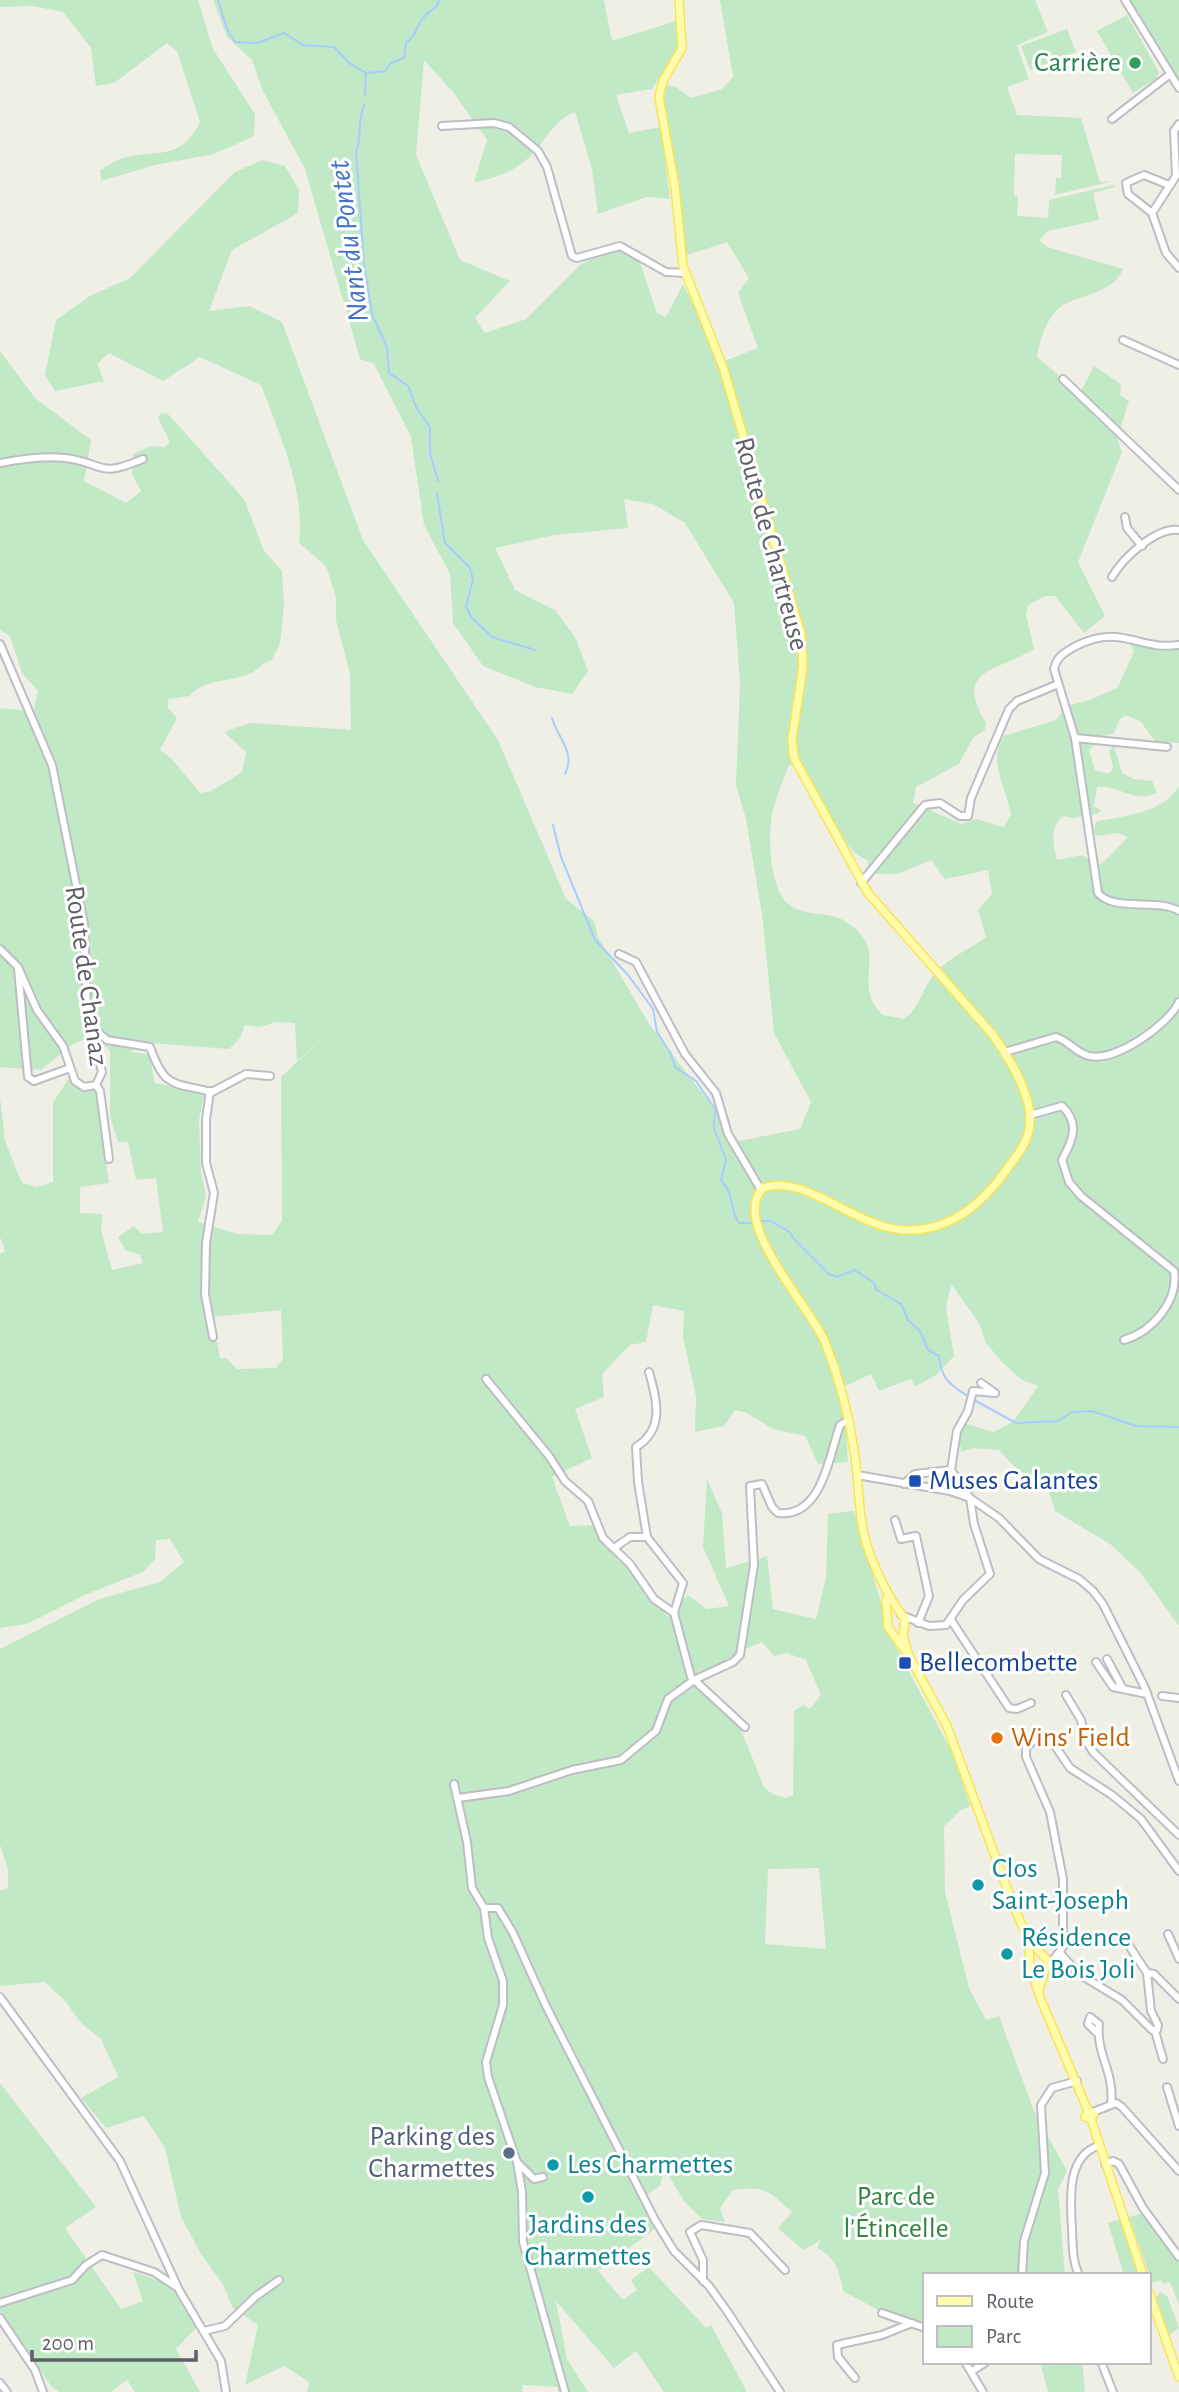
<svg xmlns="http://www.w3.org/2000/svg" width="1179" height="2392" font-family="'Alegreya Sans',sans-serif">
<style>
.green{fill:#c1e9c6;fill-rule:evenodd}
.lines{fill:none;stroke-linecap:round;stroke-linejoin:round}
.stream{stroke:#a7ccff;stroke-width:2}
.minor-casing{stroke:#bdbec5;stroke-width:10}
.major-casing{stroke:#fae354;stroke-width:10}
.minor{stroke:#fff;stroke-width:6}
.major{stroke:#fffdac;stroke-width:7}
.leisure-dot{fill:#2e9e5b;stroke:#fff;stroke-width:2.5}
.transit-dot{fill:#1a4fb4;stroke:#fff;stroke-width:2.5}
.food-dot{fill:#e8710a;stroke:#fff;stroke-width:2.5}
.culture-dot{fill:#0f9aa8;stroke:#fff;stroke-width:2.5}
.service-dot{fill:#5c6f8a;stroke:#fff;stroke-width:2.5}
.labels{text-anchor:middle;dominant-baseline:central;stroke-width:6;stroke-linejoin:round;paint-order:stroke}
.leisure-label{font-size:28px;fill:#27864d;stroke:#fff;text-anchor:end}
.street-label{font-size:28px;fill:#5d6067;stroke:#fff}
.transit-label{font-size:28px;fill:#164399;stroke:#fff;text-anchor:start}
.food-label{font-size:28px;fill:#c56008;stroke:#fff;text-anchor:start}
.culture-label{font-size:28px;fill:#0d838f;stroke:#fff;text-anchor:start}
.service-label{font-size:28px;fill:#4e5e75;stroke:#fff;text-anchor:end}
.park-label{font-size:28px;fill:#2f843f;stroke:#fff}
.water-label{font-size:30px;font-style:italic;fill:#4071cb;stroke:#fff}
</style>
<rect width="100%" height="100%" fill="#f0efe5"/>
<!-- green -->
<g class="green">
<path d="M0,0h198l15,49 42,65 -1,22 -40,18 -59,11 -54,16 -1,-11c6,-3 13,-8 20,-11 35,-11 60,4 80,-37l-23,-71 -10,-8 -53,40 -18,3 -5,-38 -28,-36 -30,-6 -33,1z"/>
<path d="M213,0h391l8,41 67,-21v28l-27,41 -36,6 13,38 32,-6 9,72 -23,-2 -49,17 -6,-45 -17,-57c-24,9 -31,34 -50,49 -13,11 -35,19 -51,21l13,-42 -34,-48 -29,-32 -8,95 44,105 50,21 -35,37 10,15 41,-14 55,-55 34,-16 25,14 17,51 9,4 17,-33 39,78 36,-14 -20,-55 11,-15 -22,-36 -43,14 -12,-111 -8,-44 2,-16 10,2 15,11 31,-9 11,-12 -13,-77h315l13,32 -31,13 12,34 -22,8 10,28 64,3 19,64 13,-1 -58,14 1,-17h5l1,-23 -47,-1 -1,42h4l-1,20 31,2 1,-18 65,-15 1,2 -22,6 6,27 -51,11 -9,9 8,7 76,22c-10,26 -49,26 -64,39 -14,13 -19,32 -22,49l43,36 14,-27 27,18 -1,11 9,6 -12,38 5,13 -44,110 27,54 -21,17 -29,-37h-10l-17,9 -2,10 8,34c-37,23 -81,19 -48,74l-1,7 -12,8 -14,26 -43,23 -3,16 49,21 14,-5 28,8 7,-12c-4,-25 -24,-55 -7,-79l52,-16 10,-14 24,-6 28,-13 16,-36 -4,-8 37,8 12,-3v95l-24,-2 -14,-19 -15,-7 -6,4 -6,14 -10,3 -15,14 6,21 15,2 3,-6 -4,-16 5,-5 8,27 12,6 18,2 5,12c-25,11 -36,-8 -60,-6l-3,19 7,4 -2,3 -25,5 -10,-2c-15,9 -11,29 -7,44l25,-5 15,11c6,-2 27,-24 30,-29l-9,-4 -21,3 -4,-5 4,-10c26,-4 68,-9 82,-35v840l-39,-54 -30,-28 -55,-33 -7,-22 -31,-20 -18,-19 -27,-2 -11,4 -2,-15 5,-14 29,9 20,-10 25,-36 -16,-6 -20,-18 -16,-19 -7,-20 -28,-39 -5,24 8,48 -18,19 -21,12 -4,-8 -32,12 -8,-17 -28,13 5,75 -30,2 -13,-28 -32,-7 -26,-16 -12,-3 -11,16 -29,6 1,-35 -13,-60 1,-26 -31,-6 -7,37 -16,3 -28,29 2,23 -29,12 17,49 -40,19 18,49 23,-1 75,92 20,-22 19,14 22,-3 -26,-59 4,-68 15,34 4,55 41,-12 6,53 43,10 10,-41 2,-64 26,-3 38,129 61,114 17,52 -9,4 -17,16 1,66 24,96 17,32 13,-4 35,95 33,60 -9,18 7,86h-140v52l-47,-17 -35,-19c-3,-19 -8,-35 -26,-43l4,-8 -18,10 -25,-22 14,-16c-22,-20 -28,-27 -59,-22l-13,18 5,14 -23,-3 -18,-18 -20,-33 -4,18 -16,11 -39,-69 51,100 -58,43 25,29 14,-10 -6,-10 18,-13 57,61 5,-3 36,67h-83l-28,-41 -22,17 -58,-67 11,58 21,33h-30v-5l-35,-2 -1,7h-215l2,-10 -25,-16 -39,19 13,-60 -25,-17 -11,-25 -21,-29 -20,-37 -16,-69 -21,-32 -38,12 -25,-30 37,-21 -17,-38 -20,-16 -15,-21 -21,-20 -45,4v-95l8,-3v-19l-8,-24v-196l99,-50 61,-17 24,-20 -14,-23 -14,1 -1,19 -12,13 -56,22 -60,30 -27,4v-374l5,-3 -5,-14v-140l5,44 17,42 15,4 16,-5v-80l17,-25 8,12h17l14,94 -29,4v26l23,1 -2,16 11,40 31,-7 -3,-8 -15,-5 -7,-13 16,-11 8,8 21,-2 -7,-54 -20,2 -8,-38h-10l-8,-26v-65l-7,-7 -7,-28 -5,21 -18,7 -32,26 -41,-3v-359l22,2 9,14 7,-33 -16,-18 -12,-37 -10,-6v-279l35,47 56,42 -7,41 42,22 15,-12 -9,-18 1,-19 18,-8 14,1 5,-5 -12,-24 3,-5 7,1 76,85 20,52 18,20 2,35 -4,37 -8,17c-11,3 -14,11 -23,14 -19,8 -46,5 -59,22l-22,3v9l9,10 -17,32 11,8 29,35 11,-2 31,-19 4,-20 -22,-20 26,-9 101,7 -1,-56 -14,-54v-23l-10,-31 -27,-23c7,-51 -20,-110 -38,-158l-61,-28 -37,24 -54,-28 -12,11 7,17 -49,10 -10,-16 11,-55 34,-24 40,-18 105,-106 27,-12 23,6 14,24 -1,23 -66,37 -23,61 40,-5 33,16 81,218 135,200 68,159 28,22 4,16 51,87 90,117 61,-12 11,-27 -37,-69 -12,-119 -16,-95 -10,-34 4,-102 -6,-80 -49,-80 -32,-19 -29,-5 4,29 -74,7 -59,13 20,42 40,20 20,27 13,34 -16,23 -37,-7 -52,-21 -30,-43 -3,-49 -26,-49 -13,-88 -37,-73 -14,-5 -55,-190 -43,-80 -10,-29 -25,-23zM789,765h13c15,27 38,85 65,95l3,14h28l33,-14 14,19 43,-9 4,24 -14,16 8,27c-17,13 -41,22 -54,40 -11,16 -12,30 -28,42l-21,-4c-29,-25 -2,-57 -21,-79 -25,-31 -46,-15 -71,-30 -22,-13 -24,-74 -18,-96 4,-15 10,-30 16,-45zM276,1022l19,1 2,38 28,-25 -44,41 1,144 -10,14 -34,-1 -40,-12 8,-26 -5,-24 -2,-51 5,-27 -49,-11 -6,-29 -20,-2 22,-9 78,6 11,-11 5,-13 14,2zM281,1310l2,49 -7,9 -39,1 -11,-11h-6l-3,-16 -5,-3 -1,-22zM762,1642l12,14 13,-3 19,7 15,35 -11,14 -7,-4 -9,6 -1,84 -7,3 -14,-4 -8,-7 -29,-72 -33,-33v-6l36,-24zM819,1868l7,81 -61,-5 3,-75z"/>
<polygon points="1126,0 1179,0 1179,80 1175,80"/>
<polygon points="1127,15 1159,72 1157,78 1133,93 1097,31"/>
<polygon points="1067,29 1076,52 1030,70 1021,46"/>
<path d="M0,2083l96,124 -31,21 56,81 22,-8 -10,-29c37,10 46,21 64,55l-21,22 24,43h-65l-8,-12 -16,12h-52l-8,-6 -51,-76z"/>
<polygon points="1143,2213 1179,2263 1179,2305 1170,2282 1163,2284 1161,2280 1152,2283 1129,2217"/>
<polygon points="1121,2219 1140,2275 1124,2275 1108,2223"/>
<polygon points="1160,2292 1167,2296 1179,2328 1168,2336 1155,2299"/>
<polygon points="1040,2362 1082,2362 1085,2392 1048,2392"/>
</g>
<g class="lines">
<!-- stream -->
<g class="stream">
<polyline points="218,0 227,29 235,42 257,43 284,33 303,45 334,47 349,63 366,73 365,95"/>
<path d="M368,73l17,-2 6,-8 13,-5 2,-15c11,-8 10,-16 17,-25 6,-9 14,-7 16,-18"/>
<path d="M364,105c-7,16 -2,36 -8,47l8,112 8,50 15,33 2,26 19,13 9,23 13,18v26l8,28"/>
<polyline points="437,494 445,543 470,568 473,580 466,606 471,617 492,637 535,650"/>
<path d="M552,718c6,21 24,34 13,56"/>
<path d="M553,825l8,32 34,83 33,35 25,34 4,23 14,22 4,13 21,14 19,28 -1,19 12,32 -5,20c15,18 8,28 18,43h16"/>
<path d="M761,1221h10l20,12 1,4 37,37 8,3 17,-7 19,12 4,8 24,14 7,16 12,11 8,19 11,6c2,24 12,29 30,41"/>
<polyline points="974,1400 1016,1423 1058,1421 1072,1412 1092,1411 1136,1426 1179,1427"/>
</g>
<defs>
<g id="minor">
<polyline points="1125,0 1179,88"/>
<polyline points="1112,119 1169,75"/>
<polyline points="1179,124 1174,131 1176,176 1152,213 1166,253 1179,268"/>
<polyline points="442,126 494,123 509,127 538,151 547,167 572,256 577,258 620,246 666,272 685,273"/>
<polyline points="1152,213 1128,194 1126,183 1144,175 1169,185"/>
<polyline points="1123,340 1179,365"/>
<polyline points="1063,379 1179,490"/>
<path d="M0,463c22,-4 42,-7 65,-5 41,5 31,21 78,1"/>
<polyline points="1125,517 1127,528 1142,546"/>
<path d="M1112,577c11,-19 44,-50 67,-47"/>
<polyline points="0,644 52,765 84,924 87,1010 102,1072 96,1085 84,1087 75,1081 63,1046 37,1010 18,967 0,949"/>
<path d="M1179,645c-41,6 -57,-22 -103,1 -11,6 -19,10 -22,23l21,69 23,155c15,19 60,5 81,18"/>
<polyline points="1075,738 1167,747"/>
<polyline points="861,883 925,805 940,803 960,816 968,816 971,798 1009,709 1017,701 1056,685"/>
<polyline points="619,954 636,962 685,1054 716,1093 728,1134 761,1190"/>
<polyline points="18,969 28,1077 34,1081 70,1068"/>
<path d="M90,1025l17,15 43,7c15,42 22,35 62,45l34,-18 24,2"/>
<path d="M1005,1052l51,-15c13,4 20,16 33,19 27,6 79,-31 90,-54"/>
<polyline points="96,1085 100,1091 109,1159"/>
<polyline points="210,1091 206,1120 206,1163 214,1193 206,1243 205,1294 213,1337"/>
<path d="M1030,1115l32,-9c18,17 11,34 0,54l7,22 12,14 93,75c5,31 -23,61 -50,69"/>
<path d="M649,1372c8,28 16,57 -13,75l2,35 9,55 36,46 -9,30 17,64 54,50"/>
<polyline points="486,1379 549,1456 565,1481 588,1501 603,1538 630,1564 654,1599 674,1613"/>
<polyline points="981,1383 995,1393"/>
<polyline points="951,1470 957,1431 968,1411 973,1391 995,1393"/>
<polyline points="857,1475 950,1491 970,1498 999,1518 1039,1559 1079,1579 1093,1591 1103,1604 1145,1688 1179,1781"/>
<polyline points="904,1484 915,1474 951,1470"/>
<polyline points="895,1520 901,1539 916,1536 929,1596 918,1623"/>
<polyline points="614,1548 630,1537 647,1537"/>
<polyline points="901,1615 929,1626 946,1625 963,1600 990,1574 974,1524 970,1498 951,1470"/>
<polyline points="951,1620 1009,1708 1017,1709 1031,1703"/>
<polyline points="1107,1659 1123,1689"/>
<polyline points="1096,1662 1113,1687 1147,1694"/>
<polyline points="1066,1695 1081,1720 1086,1741 1093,1752 1179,1835"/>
<polyline points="1162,1696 1179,1698"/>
<polyline points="454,1784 467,1842 472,1888 484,1908 488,1938 503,1981 503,2005 486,2062 488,2077 517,2162 522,2192 523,2242 565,2392"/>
<path d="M458,1798l51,-7 63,-21 49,-10 35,-29 12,-32 26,-19 39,-18 7,-7 14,-90 -4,-79 12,-2 10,23 6,6c44,5 51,-57 62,-88l7,-4"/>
<polyline points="484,1908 498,1908 513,1933 546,2006 655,2220 674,2251 709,2286 727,2311 780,2392"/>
<polyline points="1168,1934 1179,1959"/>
<polyline points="1128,1944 1147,1973"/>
<polyline points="1060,1953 1079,1974 1122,2000 1152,2030 1157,2030 1158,2025 1151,2011 1147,1973 1154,1974 1179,1999"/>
<polyline points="1048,1966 1063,1947 1063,1879 1050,1812 1026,1757 1026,1747 1040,1736 1051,1740 1070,1768 1112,1795 1141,1819 1179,1871"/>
<polyline points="0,1997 120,2161 179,2290 221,2361 226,2392"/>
<polyline points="1155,2031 1163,2059"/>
<path d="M1098,2034l-10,-10 2,-7 9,7c-3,32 16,47 12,81"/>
<polyline points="1167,2087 1179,2126"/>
<polyline points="1093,2112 1116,2103 1122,2107 1179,2171"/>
<polyline points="517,2162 534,2179 543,2177"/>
<polyline points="1105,2164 1113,2161 1119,2164 1143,2208 1179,2257"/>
<polyline points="1022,2275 1024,2241 1045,2173 1041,2105 1052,2088 1077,2081"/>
<path d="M1079,2275c-7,-14 -6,-29 -7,-45 -1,-26 -7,-73 26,-84"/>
<polyline points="703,2281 703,2260 690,2232 701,2225 750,2233 785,2270"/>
<polyline points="0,2303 72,2280 86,2265 102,2255 154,2272 175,2286"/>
<polyline points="882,2313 925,2328"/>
<polyline points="0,2318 35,2370 43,2392"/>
<polyline points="204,2331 225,2326 255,2297 279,2280"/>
<polyline points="965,2362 983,2392"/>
<polyline points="1102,2364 1113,2392"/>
<polyline points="972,2371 986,2362"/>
<polyline points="855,2378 838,2357 837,2345 882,2335 912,2323"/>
<polyline points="0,2383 7,2392"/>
</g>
<g id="major">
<path d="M679,0l3,48 -19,33 -4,16 16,90 8,79 40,101 78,267 2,33 -11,72 2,19 74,135 125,142c16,23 39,59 37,88 -1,17 -11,30 -21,43 -25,37 -58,66 -105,64 -48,-2 -99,-57 -141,-42 -34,34 49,121 62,154 13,33 24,73 29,108 4,24 4,49 8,74 4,29 25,73 43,95l-2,17 6,20"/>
<polyline points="886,1599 888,1627 909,1656 947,1726 1014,1907 1028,1939 1048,1961 1039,1990"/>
<polyline points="1029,1940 1030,1967 1041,2000 1088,2111 1094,2114 1091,2119 1085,2117 1088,2111"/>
<polyline points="1091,2119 1143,2275"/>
<polyline points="1149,2292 1179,2377"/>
</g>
</defs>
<!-- minor casing -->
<use href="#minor" class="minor-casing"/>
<!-- major casing -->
<use href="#major" class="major-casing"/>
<!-- minor -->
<use href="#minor" class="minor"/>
<!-- major -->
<use href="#major" class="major"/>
</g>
<!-- markers -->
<circle class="leisure-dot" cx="1135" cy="63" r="7"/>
<g class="transit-dot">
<rect x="908" y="1474" width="14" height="14" rx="3.5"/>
<rect x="898" y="1656" width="14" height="14" rx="3.5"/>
</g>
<circle class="food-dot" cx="997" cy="1738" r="7"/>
<g class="culture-dot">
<circle cx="978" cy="1885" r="7"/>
<circle cx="1007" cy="1954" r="7"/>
<circle cx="553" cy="2165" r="7"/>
<circle cx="588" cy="2197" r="7"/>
</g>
<circle class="service-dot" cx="509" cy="2153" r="7"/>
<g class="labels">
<!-- leisure labels -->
<g class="leisure-label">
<text x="1121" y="63">Carrière</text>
</g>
<!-- street labels -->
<g class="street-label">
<text transform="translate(771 544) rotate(75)">Route de Chartreuse</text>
<text transform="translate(86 976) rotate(82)">Route de Chanaz</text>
</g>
<!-- transit labels -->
<g class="transit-label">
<text x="929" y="1481">Muses Galantes</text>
<text x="919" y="1663">Bellecombette</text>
</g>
<!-- food labels -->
<g class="food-label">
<text x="1011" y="1738">Wins' Field</text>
</g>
<!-- culture labels -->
<g class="culture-label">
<text x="992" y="1869">Clos<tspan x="992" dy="32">Saint-Joseph</tspan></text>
<text x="1021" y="1938">Résidence<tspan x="1021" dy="32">Le Bois Joli</tspan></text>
<text x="567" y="2165">Les Charmettes</text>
<text x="588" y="2225" text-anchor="middle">Jardins des<tspan x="588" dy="32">Charmettes</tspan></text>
</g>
<!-- service labels -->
<g class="service-label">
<text x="495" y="2137">Parking des<tspan x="495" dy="32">Charmettes</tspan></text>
</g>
<!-- park labels -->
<g class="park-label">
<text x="896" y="2197">Parc de<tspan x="896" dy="32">l'Étincelle</tspan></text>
</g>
<!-- water labels -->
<g class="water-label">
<text transform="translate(349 241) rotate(-97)">Nant du Pontet</text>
</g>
</g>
<!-- legend -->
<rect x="923" y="2273" width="228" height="91" fill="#ffffff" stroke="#bebfc2" stroke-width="2"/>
<rect x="937" y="2296" width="35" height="10" fill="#fffdac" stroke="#bebfc2" stroke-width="2"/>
<text x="986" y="2308" font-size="21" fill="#5d6067">Route</text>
<rect x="937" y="2326" width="35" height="21" fill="#c1e9c6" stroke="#bebfc2" stroke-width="2"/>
<text x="986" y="2343" font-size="21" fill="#5d6067">Parc</text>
<!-- scale -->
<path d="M32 2350v10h164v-10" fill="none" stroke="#5d6067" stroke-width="3.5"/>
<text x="42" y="2350" font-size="21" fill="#5d6067" stroke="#ffffff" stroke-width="5" paint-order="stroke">200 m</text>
</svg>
